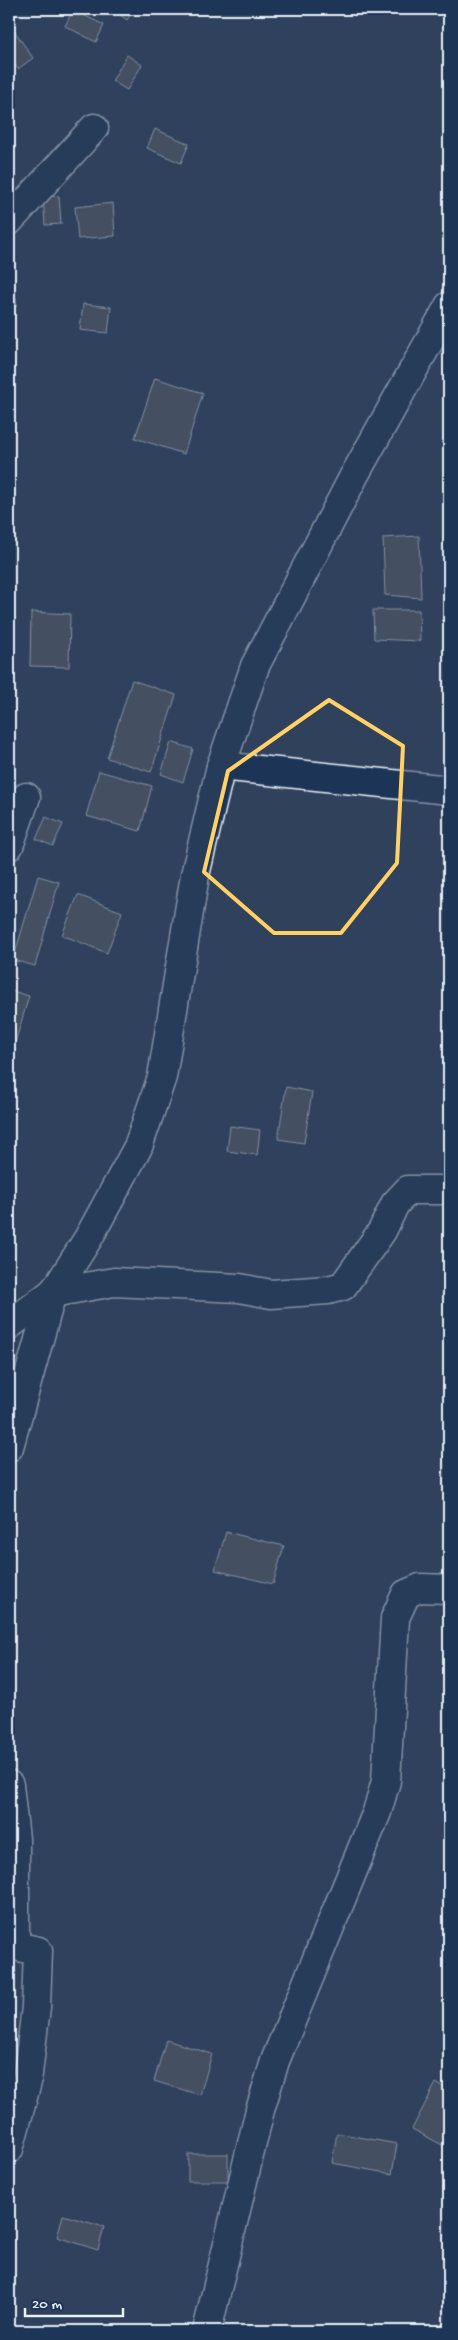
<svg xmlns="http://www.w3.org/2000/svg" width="458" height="2340" font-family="'Gochi Hand',sans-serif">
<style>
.building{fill:#5d5e67;stroke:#e8f1f8}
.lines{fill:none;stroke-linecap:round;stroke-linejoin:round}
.minor-casing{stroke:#e8f1f8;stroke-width:31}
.minor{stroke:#1d3557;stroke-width:28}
.marked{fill:none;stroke:#ffd166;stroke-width:4;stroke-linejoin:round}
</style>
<rect width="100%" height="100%" fill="#30415c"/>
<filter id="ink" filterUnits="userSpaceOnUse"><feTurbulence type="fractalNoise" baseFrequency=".02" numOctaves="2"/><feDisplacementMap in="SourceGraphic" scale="10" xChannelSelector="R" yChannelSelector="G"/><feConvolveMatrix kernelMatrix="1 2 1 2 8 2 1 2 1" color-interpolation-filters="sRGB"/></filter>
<g filter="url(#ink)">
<!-- building -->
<g class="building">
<polygon points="112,9 134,9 127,20"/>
<polygon points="73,10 104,25 96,42 65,26"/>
<polygon points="9,23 33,58 18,69 9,56"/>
<polygon points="127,55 142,65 127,90 112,81"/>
<polygon points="155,129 189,144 181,163 147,148"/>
<polygon points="59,196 61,224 45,225 43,197"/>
<polygon points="113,203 115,236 78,239 75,207"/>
<polygon points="9,283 13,283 17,306 9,307"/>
<polygon points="83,304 111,307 108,333 80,330"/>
<polygon points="155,378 203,393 184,454 135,438"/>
<polygon points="419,536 421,598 385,595 383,538"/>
<polygon points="373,610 419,610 420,641 374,639"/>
<polygon points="31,612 70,614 69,667 30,666"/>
<polygon points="132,680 176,695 151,772 107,758"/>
<polygon points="171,742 193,749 183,782 161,774"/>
<polygon points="99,771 152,786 140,831 86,816"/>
<polygon points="46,817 63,824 53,846 36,839"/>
<polygon points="38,876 59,882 35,966 13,960"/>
<polygon points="78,895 122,912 107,953 62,935"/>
<polygon points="9,933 15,936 9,955"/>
<polygon points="9,990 29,996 15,1043 9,1041"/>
<polygon points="286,1087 312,1092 304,1143 278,1139"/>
<polygon points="230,1126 260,1130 257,1155 227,1151"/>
<polygon points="226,1532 284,1546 273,1584 215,1570"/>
<polygon points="166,2040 212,2054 200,2095 154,2081"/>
<polygon points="436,2083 449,2090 448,2148 412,2129"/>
<polygon points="337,2133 397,2144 392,2174 332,2163"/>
<rect x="188" y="2154" width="40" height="27"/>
<polygon points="63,2215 104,2227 98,2250 57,2237"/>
<polygon points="449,2245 449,2258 443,2253"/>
</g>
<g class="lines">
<defs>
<g id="minor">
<polyline points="9,221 94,128"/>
<polyline points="221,766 449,790"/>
<polyline points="9,846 26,797"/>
<polyline points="52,1293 114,1282 239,1288 271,1294 328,1290 343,1286 382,1231 395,1204 408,1190 449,1190"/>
<polyline points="9,1325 52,1293 60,1283 89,1237 138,1147 162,1077 195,875 221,766 255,666 354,476 449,306"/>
<polyline points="9,1447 52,1293"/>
<polyline points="9,1785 15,1839 15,1946 38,1951 36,2007 27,2082 9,2149"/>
<polyline points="207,2331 260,2110 275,2061 377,1812 386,1781 395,1618 406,1594 420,1588 449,1589"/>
</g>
</defs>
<!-- minor casing -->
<use href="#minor" class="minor-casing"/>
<!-- minor -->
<use href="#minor" class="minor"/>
</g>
</g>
<!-- marked area -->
<path d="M0 0H458V2340H0ZM329,700l74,46 -6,117 -56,70h-67l-70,-61 24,-101z" fill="#30415c" fill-opacity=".55" fill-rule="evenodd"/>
<path class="marked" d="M329,700l74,46 -6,117 -56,70h-67l-70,-61 24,-101z"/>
<!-- margin -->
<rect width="458" height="2340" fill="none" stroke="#1d3557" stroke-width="30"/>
<rect x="15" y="15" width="428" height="2310" fill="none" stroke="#e8f1f8" stroke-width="2" filter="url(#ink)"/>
<!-- scale -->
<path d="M25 2308v8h98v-8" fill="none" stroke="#e8f1f8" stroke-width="2.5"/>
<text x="32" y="2308" font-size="15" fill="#e8f1f8" stroke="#1d3557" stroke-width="4" paint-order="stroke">20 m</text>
</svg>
